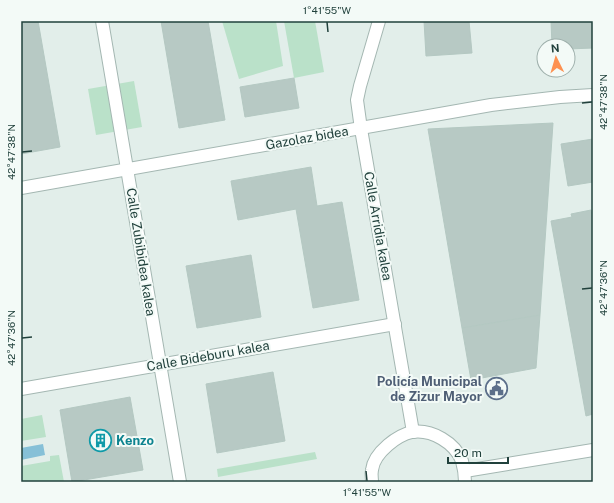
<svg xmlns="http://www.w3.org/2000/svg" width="614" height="503" font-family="'Public Sans',sans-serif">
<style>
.green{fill:#bae1c9}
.water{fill:#86c0d7}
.building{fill:#b7c9c4;stroke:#b4c8c2}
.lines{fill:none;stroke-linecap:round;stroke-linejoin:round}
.pedestrian-casing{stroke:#a4b7b2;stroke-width:14}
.minor-casing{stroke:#a4b7b2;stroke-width:14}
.tertiary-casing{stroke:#a4b7b2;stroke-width:14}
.pedestrian{stroke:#fff;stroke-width:12}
.minor{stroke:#fff;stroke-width:12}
.tertiary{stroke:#fff;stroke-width:12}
.ticks{fill:none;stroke:#21413c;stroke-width:1.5}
.labels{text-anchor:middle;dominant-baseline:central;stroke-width:4;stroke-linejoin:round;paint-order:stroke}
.street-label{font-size:13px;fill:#21413c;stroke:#f3faf7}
.service-label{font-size:13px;font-weight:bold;fill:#4e5e75;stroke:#f3faf7;text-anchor:end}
.culture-label{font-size:13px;font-weight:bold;fill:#0d838f;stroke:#f3faf7;text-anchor:start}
.neatline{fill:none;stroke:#21413c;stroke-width:1.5}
.ticks-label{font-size:10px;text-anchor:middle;fill:#21413c}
</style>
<rect width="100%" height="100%" fill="#e2eeea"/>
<!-- green -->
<g class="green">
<polygon points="222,21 276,21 283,66 239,79"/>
<polygon points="284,21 315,21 324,72 294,78"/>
<polygon points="134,81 142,127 96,135 88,89"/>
<polygon points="42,415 46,437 21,441 21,419"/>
<polygon points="315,452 317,459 218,477 217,469"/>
<polygon points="59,455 64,482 21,482 21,466 50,461 50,456"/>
</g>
<!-- water -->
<polygon class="water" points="43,444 45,455 21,460 21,448"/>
<!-- building -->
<g class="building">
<polygon points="21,21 38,21 60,147 21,154"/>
<polygon points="161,21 208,21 225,120 179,128"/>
<polygon points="424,21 469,21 472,53 426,56"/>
<polygon points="551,21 593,21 593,48 568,49 568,46 552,46"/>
<polygon points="294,78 299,108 245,117 240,87"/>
<polygon points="553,123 540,315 462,328 428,129"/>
<polygon points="593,139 593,182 568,186 561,144"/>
<polygon points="311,167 317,206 342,202 359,300 313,308 296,209 238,220 231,181"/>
<polygon points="591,210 593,222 593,414 586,416 551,221 572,217 571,214"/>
<polygon points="251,255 261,317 197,328 186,266"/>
<polygon points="540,315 536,368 471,380 462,328"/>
<polygon points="273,372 285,441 217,453 206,384"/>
<polygon points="130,397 143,470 72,482 60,410"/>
</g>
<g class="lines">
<defs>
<polyline id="pedestrian" points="102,21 180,482"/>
<g id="minor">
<polyline points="379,21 360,86 357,100 361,129 413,432"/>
<polyline points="21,188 491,105 560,97 593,95"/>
<polyline points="21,389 395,324"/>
</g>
<g id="tertiary">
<polyline points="465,471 593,450"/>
<path d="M372,482c0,-4 -1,-8 0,-12 1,-10 9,-19 16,-25 7,-6 15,-11 24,-13 20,-3 43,11 50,29 2,7 3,14 3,21"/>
</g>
</defs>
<!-- pedestrian casing -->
<use href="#pedestrian" class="pedestrian-casing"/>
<!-- minor casing -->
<use href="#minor" class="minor-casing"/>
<!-- tertiary casing -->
<use href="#tertiary" class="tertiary-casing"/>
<!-- pedestrian -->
<use href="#pedestrian" class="pedestrian"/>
<!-- minor -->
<use href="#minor" class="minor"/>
<!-- tertiary -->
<use href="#tertiary" class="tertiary"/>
</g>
<!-- ticks -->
<path class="ticks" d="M327,22l1,10M582,103l10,-1M22,152l10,-1M582,289l10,-1M22,338l10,-1M366,471l1,10"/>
<!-- icons -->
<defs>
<symbol id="civic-ring" viewBox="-11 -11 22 22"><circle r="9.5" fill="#f3faf7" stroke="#5c6f8a" stroke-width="1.5"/><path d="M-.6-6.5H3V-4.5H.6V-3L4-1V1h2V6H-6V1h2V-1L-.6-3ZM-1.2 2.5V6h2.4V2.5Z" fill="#5c6f8a"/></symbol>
<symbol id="building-ring" viewBox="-11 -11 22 22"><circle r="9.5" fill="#f3faf7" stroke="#0f9aa8" stroke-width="1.5"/><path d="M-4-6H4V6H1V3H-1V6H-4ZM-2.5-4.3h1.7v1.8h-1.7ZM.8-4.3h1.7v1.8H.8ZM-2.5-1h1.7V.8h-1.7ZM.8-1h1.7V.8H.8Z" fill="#0f9aa8"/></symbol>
</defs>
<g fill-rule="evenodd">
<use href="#civic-ring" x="484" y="376" width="25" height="25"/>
<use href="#building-ring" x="88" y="428" width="25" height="25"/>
</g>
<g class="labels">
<!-- street labels -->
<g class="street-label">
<text transform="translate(307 138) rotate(-10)">Gazolaz bidea</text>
<text transform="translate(378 226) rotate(80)">Calle Arridia kalea</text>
<text transform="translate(141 252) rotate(81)">Calle Zubibidea kalea</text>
<text transform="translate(208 356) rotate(-10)">Calle Bideburu kalea</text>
</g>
<!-- service labels -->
<g class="service-label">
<text x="482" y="381">Policía Municipal<tspan x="482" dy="15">de Zizur Mayor</tspan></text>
</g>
<!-- culture labels -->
<g class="culture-label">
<text x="116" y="440">Kenzo</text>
</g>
</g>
<!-- border -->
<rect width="614" height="503" fill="none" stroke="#f3faf7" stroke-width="44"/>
<!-- north arrow -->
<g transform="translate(556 58) rotate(355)"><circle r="19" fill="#f3faf7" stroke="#9fb0ac"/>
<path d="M0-3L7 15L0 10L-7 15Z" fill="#fd9151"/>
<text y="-6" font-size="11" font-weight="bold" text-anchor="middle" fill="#21413c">N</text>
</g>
<!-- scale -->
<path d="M448 457v6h60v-6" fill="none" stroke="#21413c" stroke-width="2"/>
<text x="454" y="457" font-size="12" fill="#21413c" stroke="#f3faf7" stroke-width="3" paint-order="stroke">20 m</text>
<rect x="22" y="22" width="570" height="459" class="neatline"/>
<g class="ticks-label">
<text x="327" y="14">1°41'55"W</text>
<text transform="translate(603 102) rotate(-90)" y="4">42°47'38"N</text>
<text transform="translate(11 152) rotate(-90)" y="4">42°47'38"N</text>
<text transform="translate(603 288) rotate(-90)" y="4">42°47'36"N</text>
<text transform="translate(11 338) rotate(-90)" y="4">42°47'36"N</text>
<text x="367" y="496">1°41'55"W</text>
</g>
</svg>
